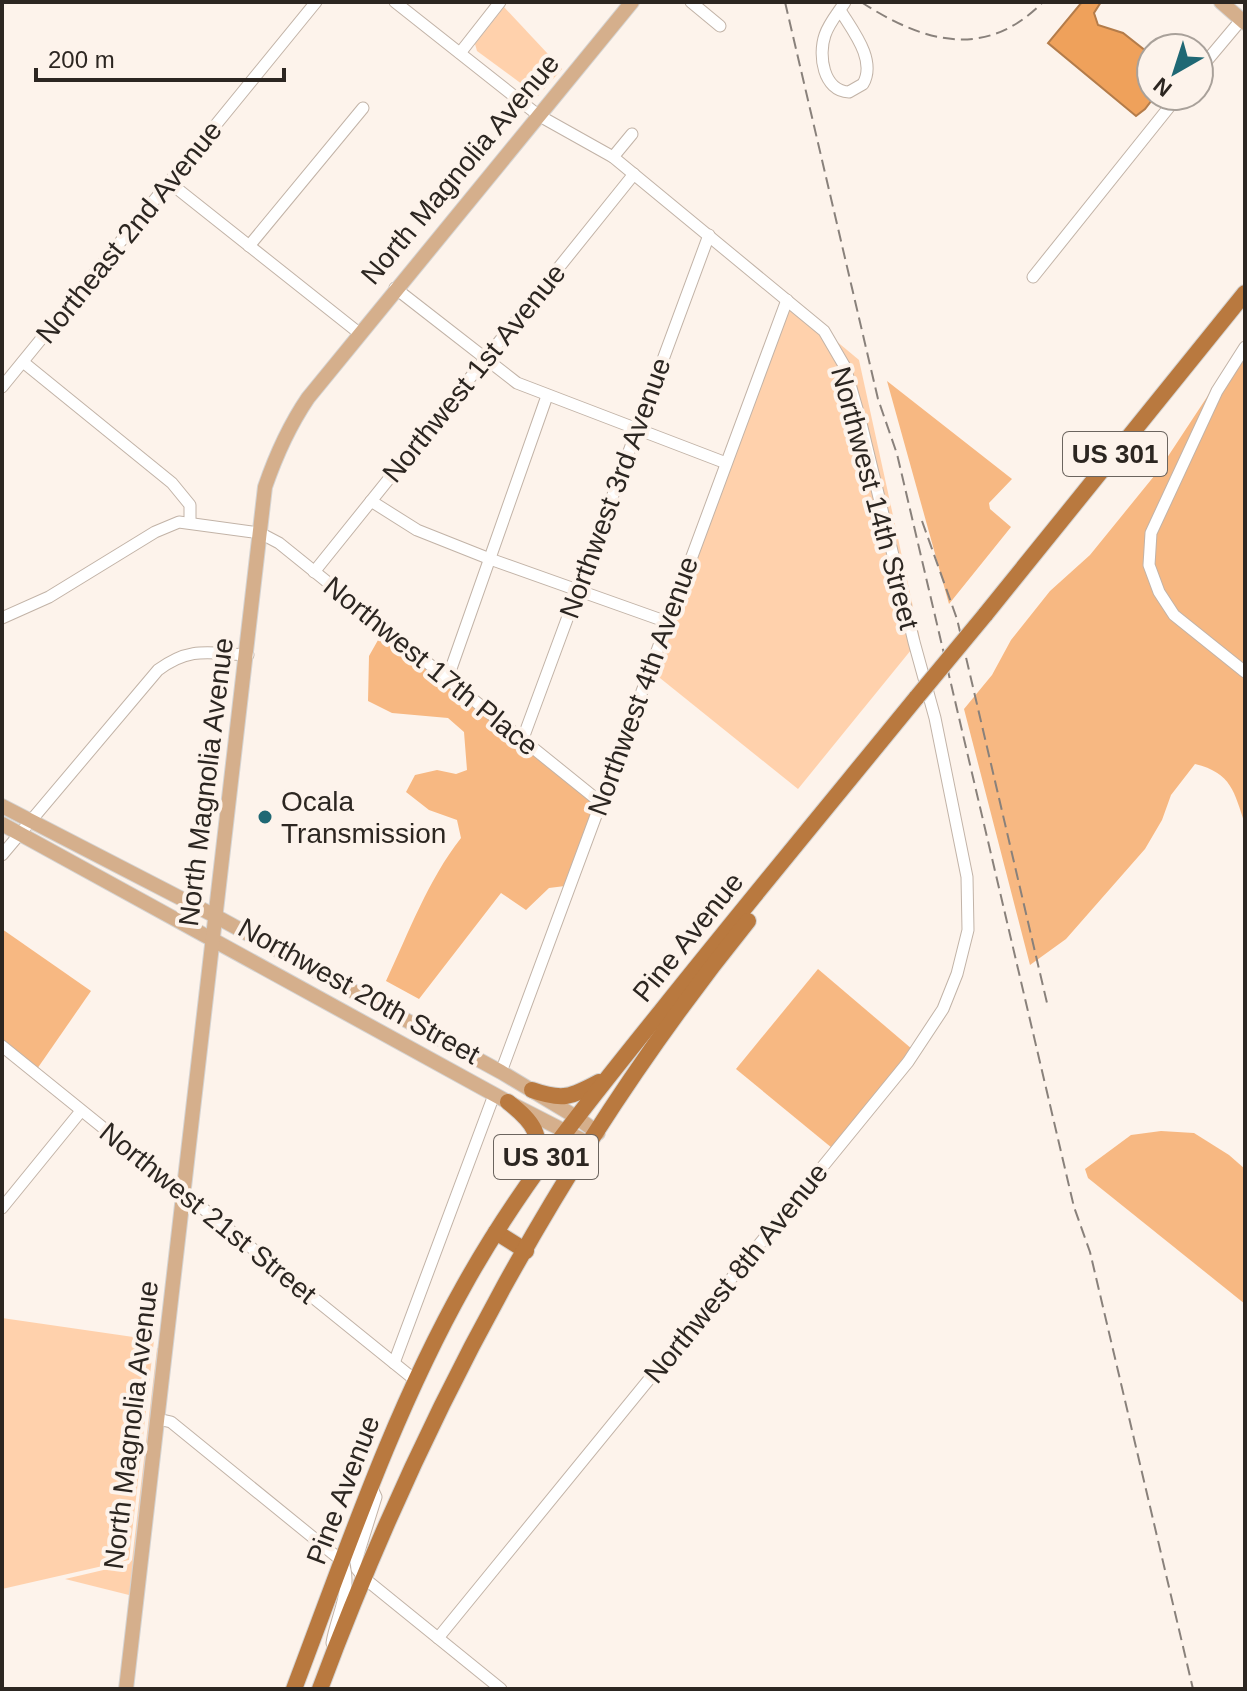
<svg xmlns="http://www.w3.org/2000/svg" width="1247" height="1691" font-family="Arial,sans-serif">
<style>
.green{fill:#ffd1ac}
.forest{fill:#f7b882}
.water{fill:#efa15b;stroke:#b47c4a;stroke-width:2}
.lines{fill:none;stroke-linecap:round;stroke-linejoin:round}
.minor-casing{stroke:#c2b3a7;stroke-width:13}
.major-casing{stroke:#d5d4d3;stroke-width:16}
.highway-casing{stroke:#d5d4d3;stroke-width:18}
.minor{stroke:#fff;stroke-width:11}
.major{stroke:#d5af8c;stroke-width:14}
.highway{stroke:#b9793f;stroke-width:16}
.rail{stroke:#89817b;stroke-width:2;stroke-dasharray:12 6;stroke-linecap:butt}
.highway-bridge-casing{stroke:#d5d4d3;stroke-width:18;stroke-linecap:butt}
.highway-bridge{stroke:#b9793f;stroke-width:16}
.poi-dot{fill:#1f6874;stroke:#fdf3eb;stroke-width:3}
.labels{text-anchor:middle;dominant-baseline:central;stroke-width:8;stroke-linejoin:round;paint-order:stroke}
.shield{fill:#fdf3eb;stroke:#6b645e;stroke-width:2}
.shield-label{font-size:26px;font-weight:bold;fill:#2c2621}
.street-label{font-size:28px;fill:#2c2621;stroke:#fdf3eb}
.poi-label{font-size:28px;fill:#2c2621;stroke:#fdf3eb;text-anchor:start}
</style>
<rect width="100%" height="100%" fill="#fdf3eb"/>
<!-- green -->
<g class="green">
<polygon points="504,7 562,69 538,96 477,51 475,44"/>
<polygon points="789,308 820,335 841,369 911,650 798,789 655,674"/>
<polygon points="835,340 859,360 920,639 918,642"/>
<polygon points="2,1318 154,1340 129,1560 2,1589"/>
<polygon points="157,1348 161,1349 133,1596 65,1579 129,1564 132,1560"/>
</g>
<!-- forest -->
<g class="forest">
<polygon points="1245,354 1245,666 1177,611 1163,590 1154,564 1156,534 1221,392"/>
<path d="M1232,359l-85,173 -2,34 23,50 77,62v146c-11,-32 -13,-51 -50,-60l-24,31 -9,25 -17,29 -79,90 -36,26 -66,-256 28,-34 19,-35 39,-49 40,-36 69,-85z"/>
<polygon points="887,381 1012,479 989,503 990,509 1011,527 949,604"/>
<path d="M382,633l213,171 -30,82 -16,2 -23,22 -25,-17 -82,106 -33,-18c23,-49 42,-101 75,-143l-4,-18 -28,-10 -23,-18 9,-17 22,-5 19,4 11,-4 -3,-38 -16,-14 -56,-5 -24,-12 1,-45z"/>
<polygon points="2,929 91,991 37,1069 2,1040"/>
<polygon points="818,969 912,1049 832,1148 736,1069"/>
<polygon points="1161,1131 1194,1133 1229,1155 1245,1169 1245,1304 1088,1178 1085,1169 1131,1135"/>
</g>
<!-- water -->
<polygon class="water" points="1082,2 1101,2 1094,13 1098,25 1123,33 1151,55 1151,96 1155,96 1145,109 1136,116 1048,43"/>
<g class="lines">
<defs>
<g id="minor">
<polyline points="395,2 538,115 613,157 824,331 845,367 860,419 914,642 935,718 967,877 968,930 957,974 943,1009 908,1062 438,1638"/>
<polyline points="691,2 720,26"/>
<path d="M840,10c12,20 37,50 23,74l-14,8c-26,-1 -31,-37 -24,-57 4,-12 13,-22 20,-33"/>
<polyline points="460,53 500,2"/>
<polyline points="1199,70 1241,20"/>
<polyline points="613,157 632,134"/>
<polyline points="170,183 359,333"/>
<polyline points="249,246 363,108"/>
<polyline points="1033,277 1178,96"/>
<polyline points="395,288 517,383 726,463"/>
<polyline points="1245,347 1217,391 1151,533 1149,565 1159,592 1174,615 1245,672"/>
<polyline points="23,362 172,483 190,505 190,522"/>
<polyline points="2,387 316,2"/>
<polyline points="371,501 417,530 490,559 670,623"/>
<polyline points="314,572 634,174"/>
<polyline points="2,618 49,597 155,532 179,522 260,533 279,543 600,802"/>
<polyline points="447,680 547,396"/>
<polyline points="522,741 709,235"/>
<path d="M2,855l156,-185c32,-24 51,-17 90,-15"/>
<polyline points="2,1046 415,1380"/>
<polyline points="501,1072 787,300"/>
<polyline points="2,1208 81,1111"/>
<polyline points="394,1363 494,1095"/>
<path d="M158,1419l13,3 171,139c12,25 -6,56 -10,82"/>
<polyline points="371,1486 376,1497 356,1561 357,1569 364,1578 501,1689"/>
</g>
<g id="major">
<polyline points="1221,2 1245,23"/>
<polyline points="2,806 217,917 501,1072 576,1117 598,1133"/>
<polyline points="2,824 508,1102 590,1144"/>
<path d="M126,1689l139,-1202c11,-32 24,-61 43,-89l324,-396"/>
</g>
<g id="highway">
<polyline points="985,615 1245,293"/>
<path d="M532,1090c31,11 39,7 67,-8"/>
<path d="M508,1102c28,22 32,31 30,66"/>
<polyline points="496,1232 526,1251"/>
<path d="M294,1689c52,-137 99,-277 171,-405 55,-99 126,-186 197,-274 84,-105 170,-209 255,-313"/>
<path d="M320,1689c102,-274 244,-540 428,-768"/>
</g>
</defs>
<!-- minor casing -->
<use href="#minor" class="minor-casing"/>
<!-- major casing -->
<use href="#major" class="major-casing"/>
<!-- highway casing -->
<use href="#highway" class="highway-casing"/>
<!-- minor -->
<use href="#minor" class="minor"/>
<!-- major -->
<use href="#major" class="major"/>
<!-- highway -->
<use href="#highway" class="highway"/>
<!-- rail -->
<g class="rail">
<polyline points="785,2 878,399 897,454 1074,1207 1090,1252 1193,1689"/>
<path d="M861,2c62,40 124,59 182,0"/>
<polyline points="922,521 957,619 1047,1003"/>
</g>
<defs>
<polyline id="highway-bridge" points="917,697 985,615"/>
</defs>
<!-- highway-bridge casing -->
<use href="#highway-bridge" class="highway-bridge-casing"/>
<!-- highway-bridge -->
<use href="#highway-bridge" class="highway-bridge"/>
</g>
<!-- markers -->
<circle class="poi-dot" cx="265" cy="817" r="8"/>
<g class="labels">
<!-- shield labels -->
<g class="shield">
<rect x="1063" y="432" width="104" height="44" rx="6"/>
<rect x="494" y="1135" width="104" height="44" rx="6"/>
</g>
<g class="shield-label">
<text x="1115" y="454">US 301</text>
<text x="546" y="1157">US 301</text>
</g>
<!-- street labels -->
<g class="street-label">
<text transform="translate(460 169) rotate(-50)">North Magnolia Avenue</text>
<text transform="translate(129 232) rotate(-51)">Northeast 2nd Avenue</text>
<text transform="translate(474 373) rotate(-51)">Northwest 1st Avenue</text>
<text transform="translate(615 488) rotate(-70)">Northwest 3rd Avenue</text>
<text transform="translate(875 498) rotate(75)">Northwest 14th Street</text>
<text transform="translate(431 666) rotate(39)">Northwest 17th Place</text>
<text transform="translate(643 686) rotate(-70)">Northwest 4th Avenue</text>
<text transform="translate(206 782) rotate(-83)">North Magnolia Avenue</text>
<text transform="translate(688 937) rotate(-51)">Pine Avenue</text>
<text transform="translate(359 991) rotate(29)">Northwest 20th Street</text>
<text transform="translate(208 1213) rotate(39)">Northwest 21st Street</text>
<text transform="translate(736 1273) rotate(-51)">Northwest 8th Avenue</text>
<text transform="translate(131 1425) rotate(-83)">North Magnolia Avenue</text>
<text transform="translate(343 1490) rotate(-69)">Pine Avenue</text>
</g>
<!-- poi labels -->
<g class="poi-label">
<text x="281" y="801">Ocala<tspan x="281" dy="32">Transmission</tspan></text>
</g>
</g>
<!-- border -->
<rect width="1247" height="1691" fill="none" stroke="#2c2621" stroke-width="8"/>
<!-- north arrow -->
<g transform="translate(1175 72) rotate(219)"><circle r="38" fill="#fdf3eb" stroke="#a9a19a" stroke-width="2"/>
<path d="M0-6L14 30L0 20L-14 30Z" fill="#1f6874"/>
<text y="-12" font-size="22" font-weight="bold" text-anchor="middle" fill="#2c2621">N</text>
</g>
<!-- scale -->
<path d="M36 68v12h248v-12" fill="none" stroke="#2c2621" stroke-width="4"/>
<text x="48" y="68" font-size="24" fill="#2c2621" stroke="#fdf3eb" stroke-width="6" paint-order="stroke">200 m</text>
</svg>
